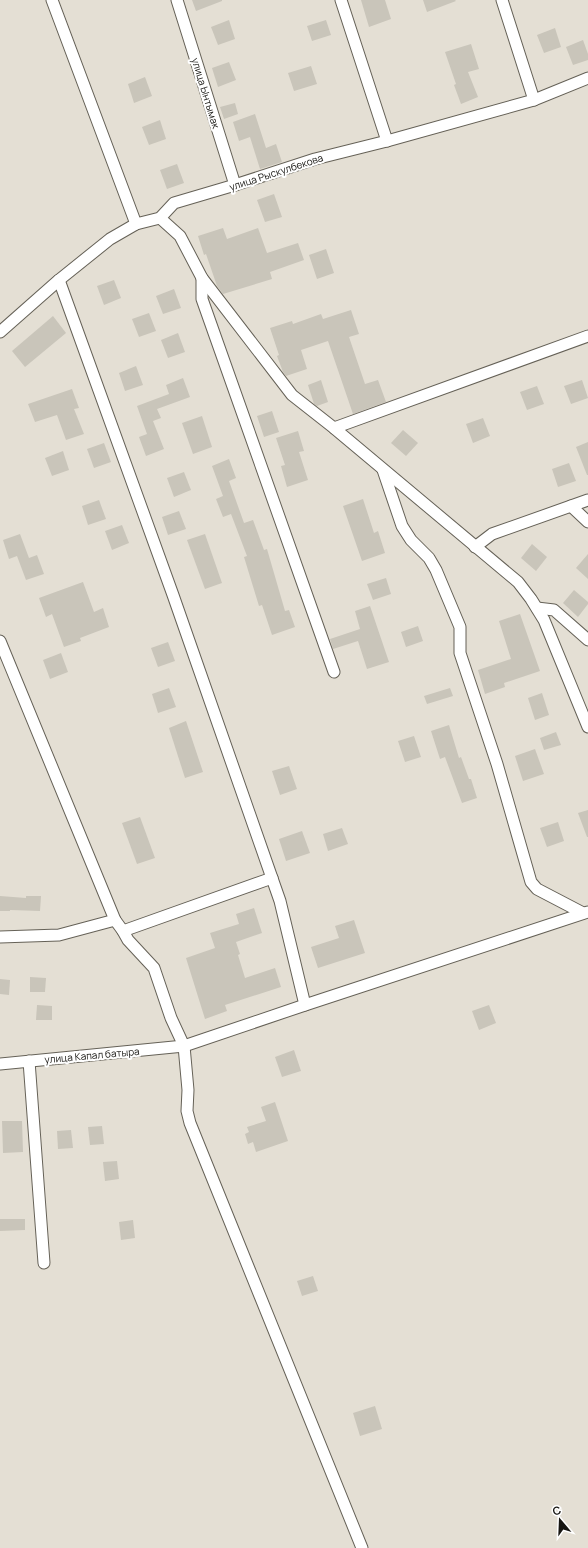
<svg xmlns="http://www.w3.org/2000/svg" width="588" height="1548" font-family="Manrope,sans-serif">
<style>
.building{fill:#c9c5ba}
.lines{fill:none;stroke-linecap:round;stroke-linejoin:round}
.minor-casing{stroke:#656157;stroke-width:13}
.minor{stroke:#fff;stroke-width:11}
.labels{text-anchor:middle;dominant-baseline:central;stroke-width:4;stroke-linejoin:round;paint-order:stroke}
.street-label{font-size:10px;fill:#161511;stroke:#fff}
</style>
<rect width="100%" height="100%" fill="#e4dfd4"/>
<!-- building -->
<g class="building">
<polygon points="192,0 222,0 222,1 196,11"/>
<polygon points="361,0 385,0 391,19 369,27"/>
<polygon points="423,0 455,0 456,1 427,12"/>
<polygon points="229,20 235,39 218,45 211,27"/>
<polygon points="326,20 331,35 312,41 307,26"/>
<polygon points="555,28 561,47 544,53 537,35"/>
<polygon points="583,40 588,54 588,60 573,65 566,47"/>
<polygon points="471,44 479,69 468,72 478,97 461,104 454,85 456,84 445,52"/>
<polygon points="229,62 236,80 218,87 212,68"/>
<polygon points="311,66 317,84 294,91 288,73"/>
<polygon points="145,77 152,96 134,103 128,84"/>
<polygon points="235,103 238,114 224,119 220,107"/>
<polygon points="255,114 266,148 276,144 282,162 260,169 250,137 239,141 233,122"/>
<polygon points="160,120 166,139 149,145 142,127"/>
<polygon points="177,164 184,183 167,189 160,170"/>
<polygon points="274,194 282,217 265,222 257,200"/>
<polygon points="223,228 227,239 258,228 267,253 298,243 304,260 270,272 272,279 223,294 217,286 206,254 204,255 198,236"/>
<polygon points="326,249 334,273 317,279 309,255"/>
<polygon points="114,280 121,298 104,305 97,286"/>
<polygon points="174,289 181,308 163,314 156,296"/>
<polygon points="351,310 359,334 349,337 365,384 378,380 386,402 353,414 328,341 301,350 307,369 286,376 283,372 277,356 279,355 270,328 292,321 293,324 321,314 323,319"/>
<polygon points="149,313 156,331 139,337 132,319"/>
<polygon points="53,316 66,333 25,367 12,351"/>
<polygon points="178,333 185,352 168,358 161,340"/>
<polygon points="136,366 143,385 125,391 119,373"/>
<polygon points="183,378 190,397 157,409 161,418 153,421 164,449 146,456 139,437 147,434 137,406 169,394 166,385"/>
<polygon points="321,380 328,402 317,406 314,404 308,385"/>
<polygon points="582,380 588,398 571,404 564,386"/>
<polygon points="537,386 544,404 527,410 520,392"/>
<polygon points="72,389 79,408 74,409 84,434 66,440 57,415 35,422 28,404"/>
<polygon points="272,411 279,432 264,437 257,416"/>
<polygon points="202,416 212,447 193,454 182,423"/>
<polygon points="483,418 490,436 473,443 466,424"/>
<polygon points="403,430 418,443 406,456 391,443"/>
<polygon points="298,431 304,451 299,452 308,480 287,487 281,466 285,465 276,438"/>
<polygon points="588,442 588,475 587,475 576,447"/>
<polygon points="104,443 111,462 94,468 87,449"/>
<polygon points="63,451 69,470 52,476 45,458"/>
<polygon points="229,459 236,478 229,481 244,523 253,520 264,550 267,549 285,611 289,610 295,627 272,635 262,605 259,606 244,557 247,556 231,514 223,517 216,499 223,496 212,466"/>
<polygon points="569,463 576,481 558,487 552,469"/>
<polygon points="184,472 191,490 174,497 167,478"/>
<polygon points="363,499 374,533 378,531 385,553 362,561 343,506"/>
<polygon points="99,500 106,519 88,525 82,506"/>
<polygon points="179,511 186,529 168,535 162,517"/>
<polygon points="122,525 129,543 112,550 105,531"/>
<polygon points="20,534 29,558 37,555 44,574 26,580 17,556 9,559 3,540"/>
<polygon points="205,534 222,583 205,589 187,540"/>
<polygon points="532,544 547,557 536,571 521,558"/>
<polygon points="588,554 588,579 576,568"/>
<polygon points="386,578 391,594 373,600 367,584"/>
<polygon points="83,582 94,612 103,608 109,627 80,638 81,641 64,647 52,614 46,617 39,598"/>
<polygon points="574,590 588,602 588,604 578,617 563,603"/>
<polygon points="370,606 389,662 367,669 358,641 333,649 330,639 360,629 355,611"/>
<polygon points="520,614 540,671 504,683 505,687 485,694 478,670 511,659 499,621"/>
<polygon points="418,626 423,641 406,647 401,632"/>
<polygon points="168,642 175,661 158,667 151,648"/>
<polygon points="61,653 68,672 50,679 43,660"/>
<polygon points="169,688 176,707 158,713 152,694"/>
<polygon points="450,688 453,696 427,704 424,696"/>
<polygon points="542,693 549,715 535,720 528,698"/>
<polygon points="186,721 203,772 185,778 169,728"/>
<polygon points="449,725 459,758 461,757 469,779 471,779 477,798 462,803 445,757 440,759 431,731"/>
<polygon points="556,732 561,745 544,750 540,738"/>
<polygon points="414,736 421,757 405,762 398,741"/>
<polygon points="535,749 544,774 523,781 515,756"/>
<polygon points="289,766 297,789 280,795 272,771"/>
<polygon points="588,810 588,837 587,837 578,813"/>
<polygon points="140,817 155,858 137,864 122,823"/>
<polygon points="558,822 564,841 547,847 540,828"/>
<polygon points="342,828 348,844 328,851 323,834"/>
<polygon points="302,831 310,853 286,861 279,839"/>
<polygon points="0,896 26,898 26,896 41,896 40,911 10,910 10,911 0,911"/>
<polygon points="254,908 262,933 236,942 240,954 238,955 245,978 275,968 281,987 225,1005 227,1011 205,1019 186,958 215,948 210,933 239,924 236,914"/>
<polygon points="354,920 365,953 318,968 311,947 339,938 335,926"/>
<polygon points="30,977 46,978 45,992 30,992"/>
<polygon points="0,979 10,980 9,995 0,994"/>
<polygon points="37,1005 52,1006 52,1020 36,1020"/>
<polygon points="489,1005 496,1023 479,1030 472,1011"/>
<polygon points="294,1050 301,1071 282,1077 275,1057"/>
<polygon points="275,1102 288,1141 256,1152 253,1142 248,1144 245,1134 249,1132 247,1127 266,1121 261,1107"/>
<polygon points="2,1121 22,1121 23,1152 3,1153"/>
<polygon points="102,1126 104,1144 90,1145 88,1127"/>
<polygon points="71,1130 73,1148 58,1149 57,1131"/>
<polygon points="117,1161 119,1179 105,1181 103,1162"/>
<polygon points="0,1219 25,1219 25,1230 0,1231"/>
<polygon points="133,1220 135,1238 121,1240 119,1222"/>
<polygon points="313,1276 318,1291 302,1296 297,1281"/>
<polygon points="375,1406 382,1429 360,1436 353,1413"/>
</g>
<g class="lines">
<defs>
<g id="minor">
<polyline points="52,0 136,224"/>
<polyline points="177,0 235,185"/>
<polyline points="341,0 387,141"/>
<polyline points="502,0 534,100"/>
<polyline points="160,218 180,236 202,278 292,395 334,428 518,582 531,599 544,620 588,727"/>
<polyline points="202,278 202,299 334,672"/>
<polyline points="59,280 173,595 280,901 305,1005"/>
<polyline points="0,332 59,280 110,239 136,224 160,218 174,203 235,185 315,159 387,141 534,100 588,78"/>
<polyline points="334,428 588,336"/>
<polyline points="383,470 402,526 411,540 429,558 436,570 460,627 460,653 497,764 531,882 537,889 583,913"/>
<polyline points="571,506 588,522"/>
<polyline points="475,547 492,534 588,500"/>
<polyline points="537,608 554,610 588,640"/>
<polyline points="0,641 115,920 123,931 128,940 154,968 171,1018 184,1046 188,1090 187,1111 190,1123 362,1548"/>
<polyline points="123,931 272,878"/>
<polyline points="0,937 59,935 115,920"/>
<polyline points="29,1061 44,1263"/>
<polyline points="0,1064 184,1046 305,1005 588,912"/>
</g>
</defs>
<!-- minor casing -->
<use href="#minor" class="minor-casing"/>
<!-- minor -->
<use href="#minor" class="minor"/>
</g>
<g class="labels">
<!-- street labels -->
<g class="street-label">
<text transform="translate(206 93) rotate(73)">улица Ынтымак</text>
<text transform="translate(276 172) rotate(-18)">улица Рыскулбекова</text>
<text transform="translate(92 1055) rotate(-5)">улица Капал батыра</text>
</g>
</g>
<!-- north arrow -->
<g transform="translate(560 1520) rotate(341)" stroke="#ffffff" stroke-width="3" paint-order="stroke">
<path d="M0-3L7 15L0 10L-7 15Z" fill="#161511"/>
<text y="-6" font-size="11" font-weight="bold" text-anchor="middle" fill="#161511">С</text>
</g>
</svg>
